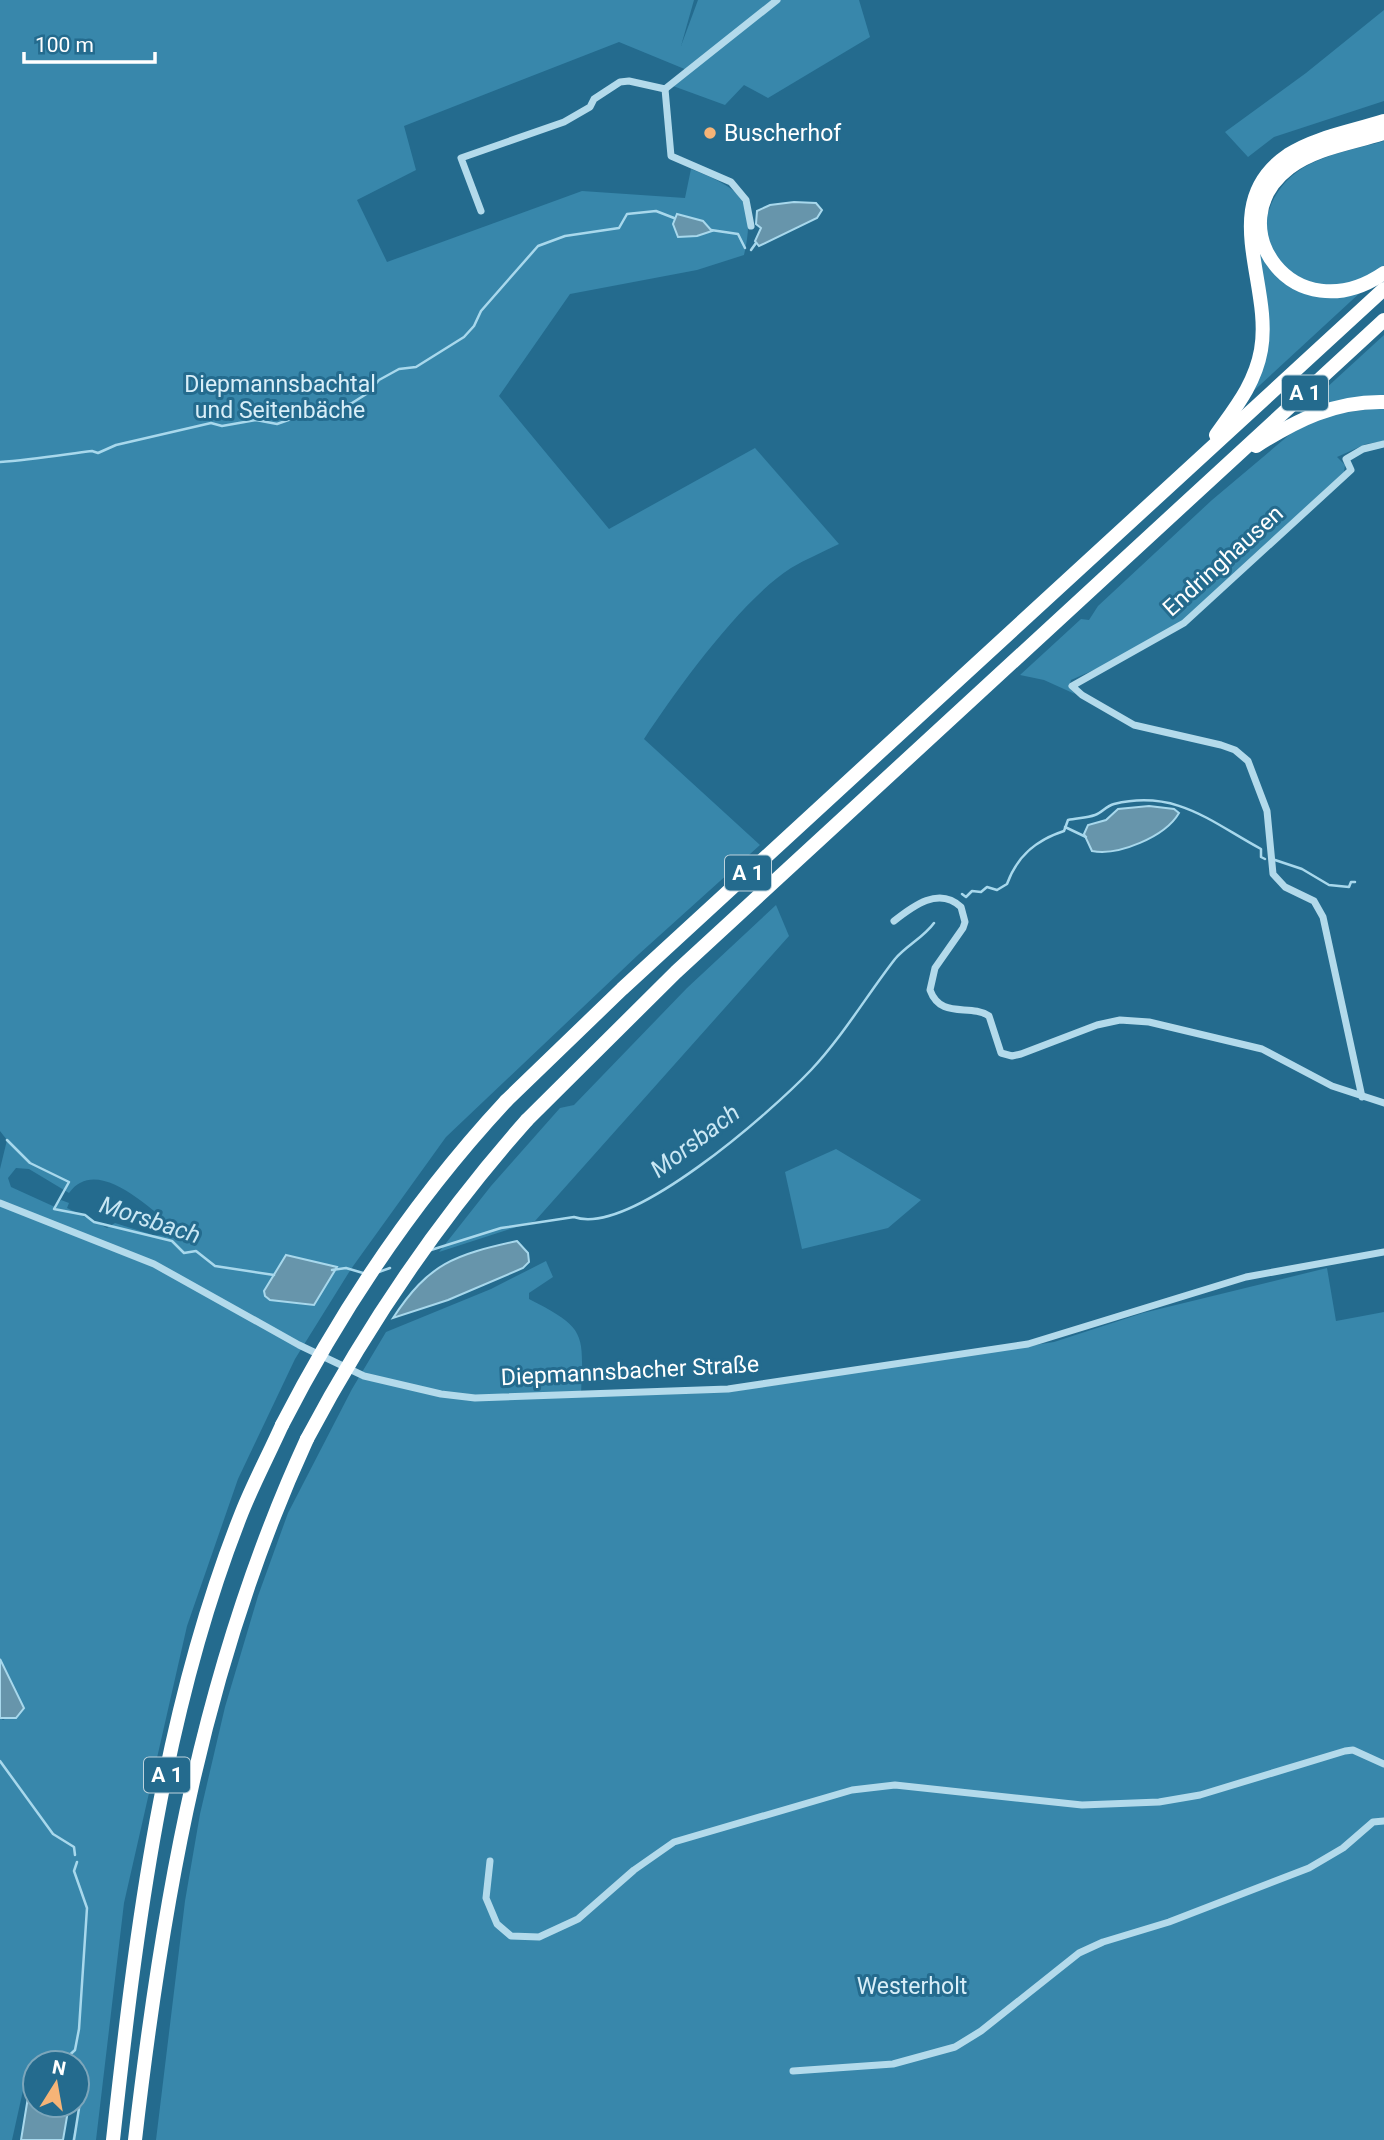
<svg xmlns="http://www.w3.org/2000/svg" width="1384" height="2140" font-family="Roboto,sans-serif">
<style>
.green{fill:#3887ab;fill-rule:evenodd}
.water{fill:#6795ab;stroke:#a8d8ec;stroke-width:2}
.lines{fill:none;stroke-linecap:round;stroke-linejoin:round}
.stream{stroke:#a8d8ec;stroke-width:2.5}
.minor{stroke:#b3daeb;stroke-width:7}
.motorway{stroke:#fff;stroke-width:14}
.motorway-bridge{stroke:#fff;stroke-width:14}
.poi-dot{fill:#f6b477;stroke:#246b8e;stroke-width:2.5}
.labels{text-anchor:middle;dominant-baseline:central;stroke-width:6;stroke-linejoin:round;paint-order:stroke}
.shield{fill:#246b8e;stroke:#bdd3dd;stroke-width:2}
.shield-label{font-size:21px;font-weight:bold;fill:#fff}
.poi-label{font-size:23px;fill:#fff;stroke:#246b8e;text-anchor:start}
.park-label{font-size:23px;fill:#d8eef8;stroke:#246b8e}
.street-label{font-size:23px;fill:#fff;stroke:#246b8e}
.water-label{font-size:24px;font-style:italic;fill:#c9e7f4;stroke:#246b8e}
</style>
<rect width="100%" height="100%" fill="#246b8e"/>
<!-- green -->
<g class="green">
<path d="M0,0h694l-13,46 17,-46h161l11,37 -102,61 -24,-13 -19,20 -52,-19 14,-16 -68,-28 -215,84 12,44 -59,30 30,62 195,-71 103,7 6,-29c48,19 66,30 53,86l-47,15 -127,24 -71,102 110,133 146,-81 84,96c-16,8 -33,15 -48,24 -49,31 -115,122 -147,171l116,106 -121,109 -193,183 -95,132 -56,90 -57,120 -51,147 -63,277 -28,237h-24l11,-42 -6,-2v-33h-42v25l-11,-2 -12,54h-12v-422l3,2 21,-12 -24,-49v-490l7,-29 -7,-9zM16,1168l13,1 40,24c27,-38 79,14 105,34l2,6 -4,3 -19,-1 -38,-12 -8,5 -40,-20 2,-5 -8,-3 -6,7 -44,-20 -3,-9z"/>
<polygon points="1384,10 1384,101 1274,137 1248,157 1225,132 1306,73"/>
<path d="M1384,125v4c-32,9 -73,16 -99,38 -67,56 -6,153 78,123l-115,106c11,-23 19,-46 18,-72 -1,-62 -40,-130 32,-170 26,-14 58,-19 86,-29z"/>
<path d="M1384,141v128l-27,15 -43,3c-12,-8 -30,-17 -39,-28 -9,-11 -11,-34 -7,-46 18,-54 67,-58 116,-72z"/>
<polygon points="1384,335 1384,399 1300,414 1300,412"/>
<polygon points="1384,407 1384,441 1366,444 1337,457 1345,465 1344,472 1183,622 1112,662 1071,680 1069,687 1075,694 1044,680 1020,675 1081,619 1089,620 1098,606 1212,500 1301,425 1322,416"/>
<polygon points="776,905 789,936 535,1221 439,1252 491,1186 560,1108 574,1105 687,988"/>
<polygon points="836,1149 921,1200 888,1228 802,1249 785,1172"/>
<path d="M546,1261l7,16 -24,16v6c59,30 54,34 52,98l148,-5 325,-50 89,-29 184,-45 9,53 48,-9v828h-1228l29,-239 15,-87 25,-107 33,-111 30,-83 64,-124 34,-57 105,-43z"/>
</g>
<!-- water -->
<g class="water">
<polygon points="794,202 816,203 822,210 817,218 759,246 755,241 761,228 756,224 757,211 770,205"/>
<polygon points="677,214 703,221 712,231 697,236 678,237 673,224"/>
<path d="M1149,806l25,3 5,4c-14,24 -61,43 -87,38l-8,-17 4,-9 18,-5 12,-11z"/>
<path d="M517,1241l11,12 1,9 -6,6 -75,32 -55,18c36,-55 61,-63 124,-77z"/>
<polygon points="286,1255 337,1267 314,1305 270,1300 265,1296 264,1291"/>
<polygon points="0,1659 24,1708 16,1718 0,1718"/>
<polygon points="29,2091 35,2092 35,2105 69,2105 63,2140 21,2140"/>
</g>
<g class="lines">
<!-- stream -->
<g class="stream">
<polyline points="711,230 738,234 745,248"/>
<polyline points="751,250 756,243"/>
<path d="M0,462c31,-2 61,-7 92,-11l6,2 18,-8 95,-22 11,3 34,-6 21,4 54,-19 21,-2 16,-10 11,-13 20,-11 17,-2 48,-30 10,-11 7,-15 57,-65 27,-10 54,-8 8,-14 29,-3 18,7"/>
<polyline points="1065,827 1086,837"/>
<polyline points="1275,860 1302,869 1329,885 1349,887 1351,882 1355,882"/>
<path d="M962,894l4,3 6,-6 9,1 6,-5 10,3 10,-6c10,-28 29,-44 57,-53l4,-11c9,-2 19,-2 27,-5 7,-2 11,-9 19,-11 62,-15 97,18 147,45v8l4,2"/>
<polyline points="7,1140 30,1163 69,1182 54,1209 85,1215 94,1222 172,1241 184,1253 196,1251 215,1266 274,1275"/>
<path d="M431,1250l70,-22 73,-11c56,20 198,-106 237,-147 32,-34 56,-75 84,-111 11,-13 29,-22 39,-36"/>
<polyline points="332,1270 346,1268 363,1273"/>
<polyline points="376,1273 390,1268"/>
<polyline points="0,1761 53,1834 74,1847 75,1855"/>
<polyline points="61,2063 75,2050 79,2029 87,1908 74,1871 77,1862"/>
<polyline points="74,2140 80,2102 77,2090"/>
</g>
<!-- minor -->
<g class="minor">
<polyline points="665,89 777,0"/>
<polyline points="481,211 461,158 564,122 590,107 594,99 620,82 629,81 665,89 671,156 731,182 746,200 751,226"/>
<path d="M894,921c19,-15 45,-35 67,-14l4,15 -2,6 -28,40 -5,22c11,30 40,13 59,26l12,37 11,3 9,-2 76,-29 23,-5 29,2 113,27 70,37 52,17"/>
<polyline points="1362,1097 1323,917 1314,901 1285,887 1273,874 1267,811 1248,761 1235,750 1221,745 1134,725 1082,695 1072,686 1184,623 1351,470 1346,459 1363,449 1384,444"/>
<polyline points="0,1203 154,1264 299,1345 364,1376 441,1394 475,1398 728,1389 1028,1344 1246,1277 1384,1252"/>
<polyline points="490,1861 486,1898 497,1924 511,1936 539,1937 578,1919 634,1870 674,1842 852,1790 895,1785 1082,1805 1159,1802 1200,1795 1345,1751 1353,1750 1384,1764"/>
<polyline points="793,2071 893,2064 955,2047 981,2031 1079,1953 1103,1942 1169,1922 1309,1868 1343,1848 1373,1822 1384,1821"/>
</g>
<!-- motorway -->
<g class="motorway">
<path d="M1384,133c-31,10 -69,15 -95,35 -73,56 4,167 95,105"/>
<path d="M1216,435c19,-27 39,-51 45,-85 12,-67 -45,-146 27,-195 28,-18 65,-24 96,-34"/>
<path d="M1256,446c41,-26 78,-45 128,-44"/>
<polyline points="506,1101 622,989 1384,289"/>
<polyline points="527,1120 676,972 1384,320"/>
<path d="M113,2140c23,-211 50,-430 129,-628 12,-30 27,-58 40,-87"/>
<path d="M135,2140c28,-244 69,-477 172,-701"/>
</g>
<!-- motorway-bridge -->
<g class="motorway-bridge">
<path d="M282,1425c61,-119 133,-226 224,-324"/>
<path d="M307,1439c62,-117 133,-221 220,-319"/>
</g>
</g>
<!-- markers -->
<circle class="poi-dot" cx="710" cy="133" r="7"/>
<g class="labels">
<!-- shield labels -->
<g class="shield">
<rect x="1282" y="375.5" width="46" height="35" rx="5"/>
<rect x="725" y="855.5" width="46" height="35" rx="5"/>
<rect x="144" y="1757.5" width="46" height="35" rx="5"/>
</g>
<g class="shield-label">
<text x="1305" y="393">A 1</text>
<text x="748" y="873">A 1</text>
<text x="167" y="1775">A 1</text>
</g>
<!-- poi labels -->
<g class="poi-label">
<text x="724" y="133">Buscherhof</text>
</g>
<!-- park labels -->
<g class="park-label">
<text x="280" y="384">Diepmannsbachtal<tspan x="280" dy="26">und Seitenbäche</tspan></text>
<text x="912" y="1986">Westerholt</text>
</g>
<!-- street labels -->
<g class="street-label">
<text transform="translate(1223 561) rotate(-42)">Endringhausen</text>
<text transform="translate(630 1371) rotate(-3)">Diepmannsbacher Straße</text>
</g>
<!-- water labels -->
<g class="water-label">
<text transform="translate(695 1141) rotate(-37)">Morsbach</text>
<text transform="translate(150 1220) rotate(18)">Morsbach</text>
</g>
</g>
<!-- north arrow -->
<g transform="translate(56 2084) rotate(11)"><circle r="33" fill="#246b8e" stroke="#7ca6bb" stroke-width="2"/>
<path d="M0-5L12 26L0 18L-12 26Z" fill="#f6b477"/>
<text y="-10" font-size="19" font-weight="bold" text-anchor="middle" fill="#ffffff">N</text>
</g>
<!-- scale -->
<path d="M24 52v10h131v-10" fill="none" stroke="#ffffff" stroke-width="3.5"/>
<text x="35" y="52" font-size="21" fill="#ffffff" stroke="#246b8e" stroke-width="5" paint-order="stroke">100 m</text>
</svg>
